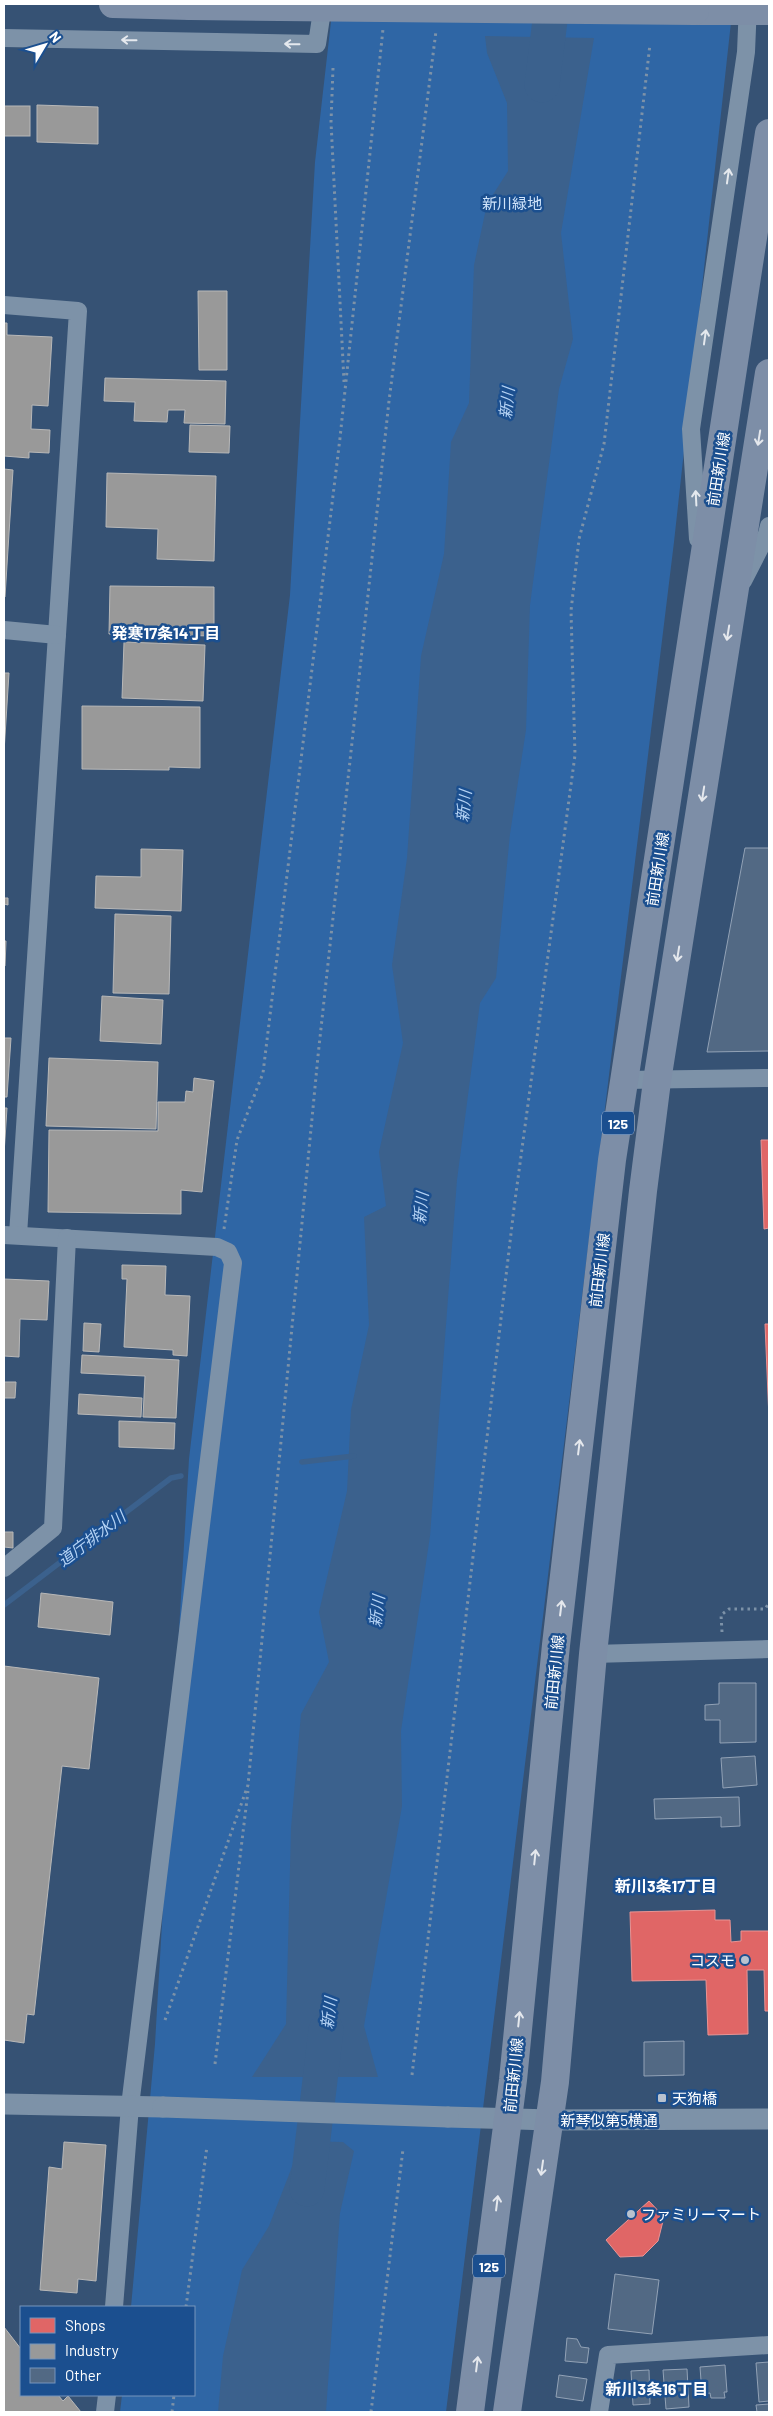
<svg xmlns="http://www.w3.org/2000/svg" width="773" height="2416" font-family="Barlow,'Noto Sans JP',sans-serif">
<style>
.green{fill:#2f66a5}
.water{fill:#3b618d}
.shops{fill:#e06666;stroke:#e99494}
.industry{fill:#999;stroke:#b8b8b8}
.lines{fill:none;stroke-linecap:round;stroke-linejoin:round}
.stream{stroke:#3b618d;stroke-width:5.5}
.river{stroke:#3b618d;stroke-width:35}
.building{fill:#526984;stroke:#92a2b6}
.path{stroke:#7d92a8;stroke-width:3;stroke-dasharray:2.5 4;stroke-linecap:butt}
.minor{stroke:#7d92a8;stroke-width:18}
.tertiary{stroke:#7d92a8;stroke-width:21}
.primary{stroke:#7d8ea7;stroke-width:28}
.tertiary-bridge{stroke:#7d92a8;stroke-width:21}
.primary-bridge{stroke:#7d8ea7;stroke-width:28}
.oneway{stroke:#e5e9ee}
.oneway2{stroke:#e5e8ed}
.poi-dot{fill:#b9c2ce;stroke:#1b4f8f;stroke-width:2}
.labels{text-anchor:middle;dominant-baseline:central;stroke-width:5;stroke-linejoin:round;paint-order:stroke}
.shield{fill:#1b4f8f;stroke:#bbcadd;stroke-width:1}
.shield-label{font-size:14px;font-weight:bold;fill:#fff}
.park-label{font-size:15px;fill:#cfe3fa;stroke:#1b4f8f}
.street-label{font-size:15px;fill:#fff;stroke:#1b4f8f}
.poi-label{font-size:15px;fill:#fff;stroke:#1b4f8f;text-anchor:start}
.water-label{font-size:16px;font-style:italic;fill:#b5d3f5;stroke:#1b4f8f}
.neighbourhood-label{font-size:16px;font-weight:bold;fill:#fff;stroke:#1b4f8f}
</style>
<rect width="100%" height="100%" fill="#365274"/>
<!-- green -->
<polygon class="green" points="333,4 733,4 674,542 446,2412 120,2412 122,2395 194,2395 194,2307 131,2307 155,2044 189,1459 290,595 315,162"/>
<!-- water -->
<g class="water">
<polygon points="485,36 594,38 561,233 573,339 559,389 530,605 526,730 510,834 496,978 480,1003 457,1180 430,1536 401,1731 402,1806 364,2026 378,2077 252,2077 286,2024 291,1828 301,1714 329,1662 319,1612 347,1491 351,1410 369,1325 364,1217 386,1206 379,1152 403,1043 392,965 407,858 421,656 444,554 451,442 469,403 474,265 487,204 508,171 507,103 487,53"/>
<polygon points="302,2141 343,2142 354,2151 340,2213 326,2412 218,2412 223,2356 242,2270 269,2226"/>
</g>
<!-- shops -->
<g class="shops">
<polygon points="761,1140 769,1140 769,1228 764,1229"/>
<polygon points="765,1324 769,1324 769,1419"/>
<polygon points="715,1910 715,1920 730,1920 731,1942 741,1941 741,1931 769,1931 769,2011 765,2011 764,1970 747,1970 748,2034 708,2035 706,1980 632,1981 630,1912"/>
<polygon points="649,2201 664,2217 658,2241 643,2256 620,2257 606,2240"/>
</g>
<!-- industry -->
<g class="industry">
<polygon points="37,105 98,107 98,144 37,142"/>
<rect x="4" y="106" width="26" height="30"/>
<polygon points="198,291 227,291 227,370 199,370"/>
<polygon points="4,323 7,323 7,335 52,337 48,406 32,405 31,429 50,430 49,453 29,452 29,458 4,456"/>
<polygon points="105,378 226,381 225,424 184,423 185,410 168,410 167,422 134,421 135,402 104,401"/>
<polygon points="190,425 230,426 229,453 189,452"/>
<polygon points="4,469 13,470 5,597 4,597"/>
<polygon points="107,473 216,476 214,561 157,559 158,529 106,527"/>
<polygon points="110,586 214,587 214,636 109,634"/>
<polygon points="124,642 205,645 203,701 122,698"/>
<polygon points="4,673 9,673 4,752"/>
<polygon points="82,706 200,707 200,768 169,767 169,770 82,769"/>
<polygon points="141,849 183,850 181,911 95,908 96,876 141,877"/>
<polygon points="4,898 8,898 8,905 4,904"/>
<polygon points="115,914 171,916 169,994 113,993"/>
<polygon points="4,941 6,941 5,966 4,966"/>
<polygon points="102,996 163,1000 161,1044 100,1041"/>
<polygon points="4,1038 11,1038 7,1097 4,1097"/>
<polygon points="49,1058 158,1062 156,1129 46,1126"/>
<polygon points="194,1078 214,1081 202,1192 181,1190 181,1214 48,1212 49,1130 158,1131 158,1102 185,1102 186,1091 193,1092"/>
<polygon points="4,1108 7,1108 4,1154"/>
<polygon points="122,1265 166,1266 165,1295 190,1296 187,1356 173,1355 173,1350 124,1347 127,1279 122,1279"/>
<polygon points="4,1279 49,1281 47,1320 20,1319 19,1357 4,1356"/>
<polygon points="84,1323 101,1324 99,1352 83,1351"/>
<polygon points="82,1355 179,1360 176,1418 143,1417 145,1376 81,1373"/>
<polygon points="4,1382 16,1382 15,1398 4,1398"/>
<polygon points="79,1394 142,1398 141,1417 78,1414"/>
<polygon points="119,1421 175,1423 174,1449 119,1447"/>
<polygon points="4,1532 13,1532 13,1548 4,1547"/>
<polygon points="41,1593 113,1602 110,1635 38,1627"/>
<polygon points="4,1666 99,1678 89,1769 62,1766 34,2015 27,2014 24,2043 4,2040"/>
<polygon points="64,2142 106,2145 96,2281 78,2279 77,2293 40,2290 49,2167 62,2169"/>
<polygon points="4,2327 21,2349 21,2395 58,2395 63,2401 68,2396 81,2412 4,2412"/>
</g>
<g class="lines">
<!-- stream -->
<g class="stream">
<polyline points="302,1462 354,1456"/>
<polyline points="4,1605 171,1478 181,1476"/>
</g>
<!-- river -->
<g class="river">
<polyline points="542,85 552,4"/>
<polyline points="307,2189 326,2030"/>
</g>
</g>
<!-- building -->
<g class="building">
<polygon points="745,848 769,848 769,1051 707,1052"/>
<polygon points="719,1683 756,1683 756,1742 720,1743 720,1720 705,1720 705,1705 719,1704"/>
<polygon points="755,1756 757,1785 723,1788 721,1758"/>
<polygon points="739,1797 740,1826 721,1827 721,1817 655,1819 654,1799"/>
<polygon points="684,2041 684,2075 644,2076 644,2042"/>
<polygon points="615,2274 659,2280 652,2334 608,2329"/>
<polygon points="567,2338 577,2339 581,2347 589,2348 587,2363 565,2361"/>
<polygon points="769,2362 769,2401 759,2402 756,2363"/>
<polygon points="725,2365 727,2392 724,2392 725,2398 711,2398 710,2393 702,2394 700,2367"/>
<polygon points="687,2369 689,2407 666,2409 663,2370"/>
<polygon points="649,2370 650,2404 633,2405 631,2371"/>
<polygon points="559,2375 587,2379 583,2401 556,2397"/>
<polygon points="769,2404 769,2412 757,2412 756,2405"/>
</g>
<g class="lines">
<!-- path -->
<g class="path">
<polyline points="333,68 331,122 344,382"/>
<polyline points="224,1229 237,1140 263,1073 340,438 383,29"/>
<polyline points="722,1632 721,1615 729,1609 765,1609 769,1603"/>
<polyline points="165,2020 248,1785 318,1056 389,401 436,31"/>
<polyline points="215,2064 248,1791"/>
<polyline points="412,2075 514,1208 575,755 571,611 579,539 604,444 650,44"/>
<polyline points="186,2307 207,2146"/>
<polyline points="172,2412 174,2395"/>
<polyline points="371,2412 403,2149"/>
</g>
<!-- minor -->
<g class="minor">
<polyline points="4,38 317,44 323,4"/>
<polyline points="4,305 78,311 18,1235"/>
<polyline points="698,539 691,429 746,52 748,4"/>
<polyline points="743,581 767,534 769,526"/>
<polyline points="4,630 57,635"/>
<polyline points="624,1080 769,1078"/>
<polyline points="4,1235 217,1247 228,1252 233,1263 130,2106 114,2307"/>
<polyline points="4,1568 53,1528 67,1238"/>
<polyline points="593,1654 769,1649"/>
<polyline points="105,2412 107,2395"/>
<polyline points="599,2412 608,2355 769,2345"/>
</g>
<!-- tertiary -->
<g class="tertiary">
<polyline points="4,2104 163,2107"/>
<polyline points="448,2117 550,2120 769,2119"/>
</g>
<!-- primary -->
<g class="primary">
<polyline points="113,4 190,6"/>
<polyline points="695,11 769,11"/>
<polyline points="470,2412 513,2080 556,1645 612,1160 769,133"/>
<polyline points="507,2412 555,2082 593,1654 643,1191 657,1081 769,373"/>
</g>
<!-- tertiary-bridge -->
<polyline class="tertiary-bridge" points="163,2107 448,2117"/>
<!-- primary-bridge -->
<polyline class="primary-bridge" points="190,6 695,11"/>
</g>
<!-- one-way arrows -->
<defs><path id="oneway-shaft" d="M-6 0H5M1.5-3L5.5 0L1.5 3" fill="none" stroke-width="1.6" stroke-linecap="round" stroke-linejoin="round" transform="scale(1.25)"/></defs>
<g class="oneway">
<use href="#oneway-shaft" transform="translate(129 40) rotate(-179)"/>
<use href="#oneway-shaft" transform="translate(292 44) rotate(-179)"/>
<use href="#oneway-shaft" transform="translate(728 176) rotate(-82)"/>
<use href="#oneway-shaft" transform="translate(705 337) rotate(-82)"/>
<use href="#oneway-shaft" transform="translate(696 498) rotate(-93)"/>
</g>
<g class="oneway2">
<use href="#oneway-shaft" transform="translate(759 438) rotate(99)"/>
<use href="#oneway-shaft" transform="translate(728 633) rotate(99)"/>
<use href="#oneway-shaft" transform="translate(703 794) rotate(99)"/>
<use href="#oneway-shaft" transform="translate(678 954) rotate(99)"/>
<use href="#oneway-shaft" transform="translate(579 1447) rotate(-83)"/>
<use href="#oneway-shaft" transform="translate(561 1608) rotate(-83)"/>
<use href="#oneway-shaft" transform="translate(535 1857) rotate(-84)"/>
<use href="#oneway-shaft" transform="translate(519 2019) rotate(-84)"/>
<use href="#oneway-shaft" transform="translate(542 2168) rotate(98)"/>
<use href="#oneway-shaft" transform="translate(497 2203) rotate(-83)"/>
<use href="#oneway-shaft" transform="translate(477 2364) rotate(-83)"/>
</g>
<!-- markers -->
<g class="poi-dot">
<circle cx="745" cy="1960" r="5"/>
<rect x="657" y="2093" width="10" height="10" rx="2.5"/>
<circle cx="631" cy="2214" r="5"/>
</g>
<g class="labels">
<!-- shield labels -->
<g class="shield">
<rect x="602" y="1111.5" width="32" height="23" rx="4"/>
<rect x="473" y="2254.5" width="32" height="23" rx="4"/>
</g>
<g class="shield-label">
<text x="618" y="1123">125</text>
<text x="489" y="2266">125</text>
</g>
<!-- park labels -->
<g class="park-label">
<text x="512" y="203">新川緑地</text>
</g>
<!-- street labels -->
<g class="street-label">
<text transform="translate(718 469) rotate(-81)">前田新川線</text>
<text transform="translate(657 869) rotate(-81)">前田新川線</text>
<text transform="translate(599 1270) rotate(-83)">前田新川線</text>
<text transform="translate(554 1672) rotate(-84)">前田新川線</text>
<text transform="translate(513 2075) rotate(-84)">前田新川線</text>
<text x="609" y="2120">新琴似第5横通</text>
</g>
<!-- poi labels -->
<g class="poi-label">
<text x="735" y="1960" text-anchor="end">コスモ</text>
<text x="672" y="2098">天狗橋</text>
<text x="641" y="2214">ファミリーマート</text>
</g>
<!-- water labels -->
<g class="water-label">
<text transform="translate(506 403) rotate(-84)">新川</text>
<text transform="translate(463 806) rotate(-84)">新川</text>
<text transform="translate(420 1208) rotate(-84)">新川</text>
<text transform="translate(91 1538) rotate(-37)">道庁排水川</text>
<text transform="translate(376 1611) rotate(-83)">新川</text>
<text transform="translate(328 2013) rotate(-83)">新川</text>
</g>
<!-- neighbourhood labels -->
<g class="neighbourhood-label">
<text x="166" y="632">発寒17条14丁目</text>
<text x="666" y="1885">新川3条17丁目</text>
<text x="657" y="2388">新川3条16丁目</text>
</g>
</g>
<!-- border -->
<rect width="773" height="2416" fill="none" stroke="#ffffff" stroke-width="10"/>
<!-- legend -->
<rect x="20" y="2306" width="175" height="90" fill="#1b4f8f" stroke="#7695bc"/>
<rect x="30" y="2318" width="25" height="15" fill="#e06666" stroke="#7695bc"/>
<text x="65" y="2331" font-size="15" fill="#ffffff">Shops</text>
<rect x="30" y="2344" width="25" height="15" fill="#999999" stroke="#7695bc"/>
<text x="65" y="2356" font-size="15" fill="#ffffff">Industry</text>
<rect x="30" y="2368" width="25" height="15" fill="#526984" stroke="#7695bc"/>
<text x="65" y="2381" font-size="15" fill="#ffffff">Other</text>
<!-- north arrow -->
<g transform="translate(45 45) rotate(52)" stroke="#1b4f8f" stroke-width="4" paint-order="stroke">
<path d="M0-4L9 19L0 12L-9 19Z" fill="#ffffff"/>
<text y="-8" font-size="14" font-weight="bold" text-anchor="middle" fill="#ffffff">N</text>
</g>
</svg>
